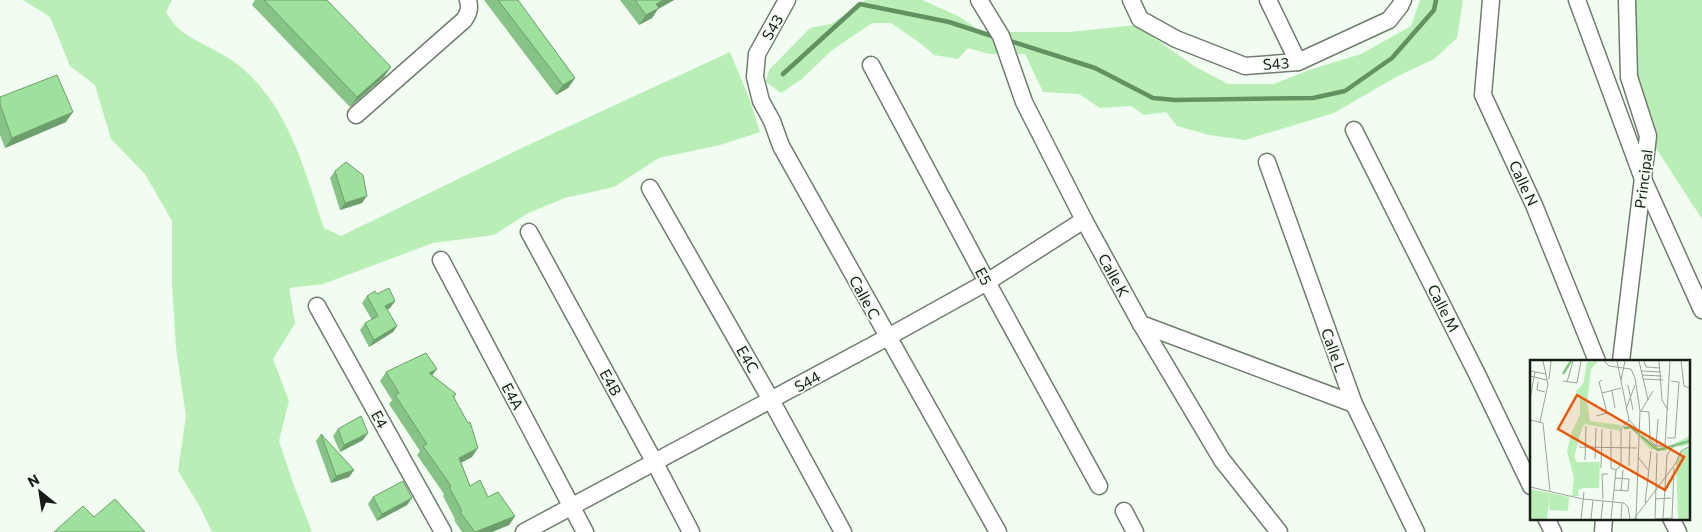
<svg xmlns="http://www.w3.org/2000/svg" width="1702" height="532" font-family="Commissioner,sans-serif">
<style>
.green{fill:#b9eeb7}
.lines{fill:none;stroke-linecap:round;stroke-linejoin:round}
.stream{stroke:#629261;stroke-width:4.5}
.street-casing{stroke:#717c70;stroke-width:19}
.street{stroke:#fff;stroke-width:16}
.wall{fill:#87c286}
.shaded-wall{fill:#6e9e6d}
.building{fill:#9de19c;stroke:#6e9e6d}
.labels{text-anchor:middle;dominant-baseline:central;stroke-width:4;stroke-linejoin:round;paint-order:stroke}
.street-label{font-size:15px;fill:#181c17;stroke:#f1fdf0}
.inset-river{fill:none;stroke:#82c581;stroke-width:2.5}
.inset-road{fill:none;stroke:#9aa399;stroke-width:1}
.view{fill:#e8590c;fill-opacity:0.15;stroke:#e8590c;stroke-width:2.5}
.inset-edge{fill:none;stroke:#181c17;stroke-width:2.5}
</style>
<rect width="100%" height="100%" fill="#f1fdf0"/>
<!-- green -->
<g class="green">
<path d="M23,0h149l-6,12c3,5 7,11 11,15 11,12 41,23 56,34 54,39 71,107 91,167l17,8 183,-89 206,-95 19,46 11,34 -40,13 -61,13 -45,29 -49,11 -37,15 -34,22 -61,8 -110,41 -34,4 6,35 -22,36 16,42 -10,40 14,42 19,49h-100l-12,-25 -22,-36 8,-55 -10,-68 -4,-65v-62l-27,-47 -34,-35 -16,-54 -25,-19 -20,-49z"/>
<polygon points="866,0 922,0 958,16 982,32 1070,32 1136,25 1194,66 1228,84 1274,84 1309,70 1361,54 1411,26 1420,0 1463,0 1457,38 1434,59 1398,76 1334,113 1245,140 1209,135 1177,126 1166,112 1144,115 1131,106 1100,108 1079,94 1043,92 1025,54 989,54 968,48 958,59 934,55 920,43 891,23 872,23 831,51 802,79 781,93 766,82 769,70 810,28 831,24"/>
<polygon points="1627,0 1702,0 1702,219 1648,136 1629,77"/>
</g>
<g class="lines">
<!-- stream -->
<g class="stream">
<polyline points="1007,40 1095,68 1153,98 1175,100 1313,98 1345,91 1392,58 1434,10 1436,0"/>
<polyline points="783,74 860,4 949,22 995,37"/>
</g>
<defs>
<g id="street">
<polyline points="787,0 757,54 755,77 761,101 772,121 781,146 998,532"/>
<polyline points="979,0 1001,36 1024,102 1084,220 1141,324 1222,460 1279,532"/>
<polyline points="1131,0 1140,19 1176,39 1245,66 1298,62 1389,20 1400,6 1403,0"/>
<polyline points="1268,0 1298,62"/>
<polyline points="1491,0 1483,95 1534,205 1597,361"/>
<polyline points="1577,0 1643,179 1702,310"/>
<polyline points="871,65 987,282 1099,486"/>
<path d="M356,115l108,-95c5,-7 6,-12 4,-20"/>
<polyline points="1354,130 1477,374 1531,486"/>
<polyline points="1267,162 1354,404 1416,532"/>
<polyline points="650,188 771,400 843,532"/>
<polyline points="529,232 655,463 691,532"/>
<polyline points="441,260 585,532"/>
<polyline points="317,306 443,532"/>
<polyline points="1141,324 1354,404"/>
<polyline points="1621,361 1648,136 1629,77 1627,0"/>
<polyline points="1124,511 1135,532"/>
<polyline points="1546,518 1553,532"/>
<polyline points="1671,518 1678,532"/>
<polyline points="524,532 888,337 987,282 1084,220"/>
<polyline points="1603,532 1604,518"/>
</g>
</defs>
<!-- street casing -->
<use href="#street" class="street-casing"/>
<!-- street -->
<use href="#street" class="street"/>
</g>
<!-- wall -->
<g class="wall">
<polygon points="255,0 327,0 384,77 350,107 252,5"/>
<polygon points="484,0 518,0 575,78 568,88 556,95"/>
<polygon points="620,0 674,0 658,9 652,18 639,25"/>
<polygon points="0,97 66,122 5,148 0,135"/>
<polygon points="335,171 362,203 340,210 330,178"/>
<polygon points="377,294 395,301 390,308 387,310 397,326 393,332 369,347 360,330 365,323 372,320 362,303 367,296"/>
<polygon points="386,372 432,375 456,394 454,397 472,457 461,462 470,486 488,497 515,516 509,525 492,532 462,532 454,520 455,519 443,496 444,494 417,455 420,451 389,404 392,400 380,381"/>
<polygon points="338,429 363,440 340,452 333,436"/>
<polygon points="321,434 354,470 349,477 331,483 316,441"/>
<polygon points="373,497 407,505 377,521 368,504"/>
</g>
<!-- shaded-wall -->
<g class="shaded-wall">
<polygon points="664,0 674,0 658,9 652,18 639,25 646,15 656,4"/>
<polygon points="391,67 384,77 350,107 357,97"/>
<polygon points="575,78 568,88 556,95 563,85"/>
<polygon points="73,112 66,122 5,148 12,138"/>
<polygon points="367,196 362,203 340,210 345,203"/>
<polygon points="395,301 390,308 380,313 385,306"/>
<polygon points="397,326 393,332 369,347 374,340"/>
<polygon points="437,369 431,377 429,373"/>
<polygon points="368,433 363,440 340,452 344,445"/>
<polygon points="478,448 472,457 453,467 459,458"/>
<polygon points="354,470 349,477 331,483 336,476"/>
<polygon points="412,498 407,505 377,521 382,514"/>
<polygon points="515,516 509,525 492,532 476,532"/>
</g>
<!-- building -->
<g class="building">
<polygon points="264,0 327,0 391,67 357,97"/>
<polygon points="498,0 518,0 575,78 563,85"/>
<polygon points="635,0 664,0 656,4 659,8 646,15"/>
<polygon points="57,75 73,112 12,138 0,104 0,97"/>
<polygon points="346,162 363,175 367,196 345,203 335,171"/>
<polygon points="389,288 395,301 385,306 397,326 374,340 365,323 378,316 367,296 375,291 377,294"/>
<polygon points="426,353 437,369 429,373 456,394 453,396 468,423 470,422 478,448 459,458 470,486 480,480 488,497 498,492 515,516 475,532 460,512 462,511 449,487 451,486 423,446 427,444 395,395 399,393 386,372"/>
<polygon points="361,416 368,433 344,445 338,429"/>
<polygon points="321,434 354,470 336,476"/>
<polygon points="403,481 412,498 382,514 373,497"/>
<polygon points="115,499 145,532 54,532 83,506 94,517"/>
</g>
<g class="labels">
<!-- street labels -->
<g class="street-label">
<text transform="translate(772 27) rotate(-60)">S43</text>
<text transform="translate(1276 63) rotate(-4)">S43</text>
<text transform="translate(1643 179) rotate(-83)">Principal</text>
<text transform="translate(1524 183) rotate(65)">Calle N</text>
<text transform="translate(1114 275) rotate(61)">Calle K</text>
<text transform="translate(984 276) rotate(62)">E5</text>
<text transform="translate(865 297) rotate(61)">Calle C</text>
<text transform="translate(1444 308) rotate(63)">Calle M</text>
<text transform="translate(1334 350) rotate(70)">Calle L</text>
<text transform="translate(748 359) rotate(60)">E4C</text>
<text transform="translate(807 381) rotate(-29)">S44</text>
<text transform="translate(611 382) rotate(61)">E4B</text>
<text transform="translate(513 396) rotate(62)">E4A</text>
<text transform="translate(380 419) rotate(61)">E4</text>
</g>
</g>
<!-- overview -->
<g transform="translate(1530 360)">
<rect width="160" height="160" fill="#f1fdf0"/>
<path d="M68,1l-7,8 -4,33 3,19 31,4 -1,6 -35,-7 -3,4 -8,29 3,5h23l-1,26h-15l-6,2 1,6h-7l2,-18 -7,-27 5,-20 8,-16v-17l-4,-7 7,-7 4,-22zM104,67l20,20 11,1 25,-12v8l-10,3 -7,-3 -8,7 -15,-2 -18,-20 -10,-1zM160,86v73h-12l-2,-56 5,-12zM0,129l20,4 -3,26h-17zM20,133l19,4 -1,14 -19,-1z" fill="#b9eeb7"/>
<path class="inset-river" d="M33,14l8,-13M94,68l7,-1 7,6M111,76l17,14 32,-9"/>
<path class="inset-road" d="M74,1l5,5 22,3 4,9 5,33 -4,108M87,1l12,59 10,11M109,1l9,39M114,1l2,6 14,1M129,1l3,39 6,10M151,1l3,25 6,2M0,11l16,3M111,11l20,1M112,15l20,1M0,16l17,4M19,19l2,-18M113,19l20,1M72,20l-3,2 3,11 19,-5M91,20l4,-19M33,21l14,2 4,-22M8,22l-1,8 8,2M37,22l6,-21M98,25l5,25M82,31l3,17M160,36v17M0,39l5,-27M96,49l9,-24M110,51l9,1 1,28 6,6h9l5,-85M111,51l12,-20M66,56l11,-3 -5,-20M0,60l13,3 7,68M10,62l8,-38 -5,-23M81,71v37l5,2M137,78h8l4,-56 -8,-1M126,86l2,-27M49,87l58,1M108,97l10,13M65,99l1,-31M55,100l1,-34M99,106l1,-35M71,108l1,-39M0,127l53,12 41,4 4,4 2,12M84,130l14,1 1,-12 -14,-1M91,131l2,-21M73,139l-1,-25h6M125,139l16,-1M115,143l6,-52M51,159l3,-27M61,159l2,-19M71,159l2,-18M81,159l5,-49 5,-5v-36l8,-9M91,159l1,-16M104,159l42,-56 5,-12 9,-5M125,159l2,-66M125,159l17,-1M133,159l4,-64 7,-10M142,159l2,-51"/>
<path class="view" d="M47,35l107,62 -19,33 -107,-61z"/>
<rect width="160" height="160" class="inset-edge"/>
</g>
<!-- north arrow -->
<g transform="translate(40 492) rotate(330)" stroke="#f1fdf0" stroke-width="4" paint-order="stroke">
<path d="M0-4L9 19L0 12L-9 19Z" fill="#181c17"/>
<text y="-8" font-size="14" font-weight="bold" text-anchor="middle" fill="#181c17">N</text>
</g>
</svg>
